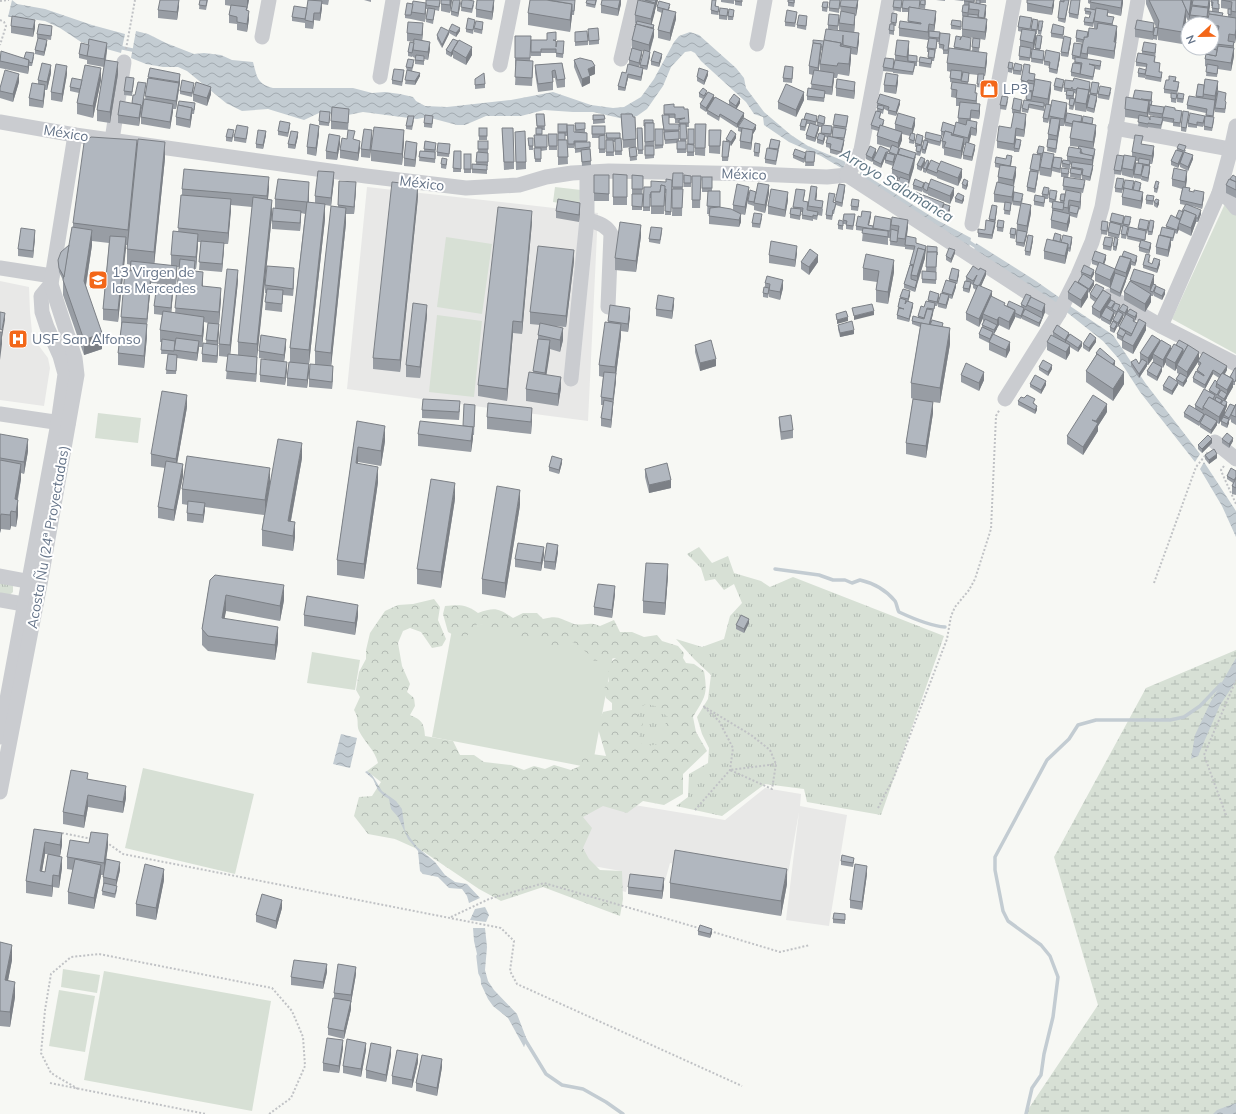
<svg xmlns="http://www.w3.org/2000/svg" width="1236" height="1114" font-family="Mulish,sans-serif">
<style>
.built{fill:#e8e8e7}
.grass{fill:#d7e0d5}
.forest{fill:url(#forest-crowns)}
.wetland{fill:url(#wetland-marsh)}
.park{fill:url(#park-tufts)}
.water{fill:url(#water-waves)}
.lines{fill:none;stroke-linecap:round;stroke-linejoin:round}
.stream{stroke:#c3ccd2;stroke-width:3.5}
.path{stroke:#c0c2c5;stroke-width:2;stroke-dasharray:2 2;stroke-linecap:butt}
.minor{stroke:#caccd0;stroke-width:15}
.wall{fill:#989da4;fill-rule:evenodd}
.shaded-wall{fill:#7c8086}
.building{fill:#b1b7bf;stroke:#7c8086}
.labels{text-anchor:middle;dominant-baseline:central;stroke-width:4;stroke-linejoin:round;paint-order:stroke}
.poi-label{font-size:14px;fill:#647388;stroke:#fff;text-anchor:start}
.street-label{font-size:14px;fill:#647388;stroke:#fff}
.water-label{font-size:15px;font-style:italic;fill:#5f7684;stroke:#fff}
</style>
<defs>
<pattern id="forest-crowns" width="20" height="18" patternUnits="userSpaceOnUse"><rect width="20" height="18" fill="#d7e0d5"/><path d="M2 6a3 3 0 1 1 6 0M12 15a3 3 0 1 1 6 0" fill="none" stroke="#b2bab3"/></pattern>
<pattern id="wetland-marsh" width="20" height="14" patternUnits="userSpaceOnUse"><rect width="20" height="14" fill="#d7e0d5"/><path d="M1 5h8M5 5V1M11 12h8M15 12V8" fill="none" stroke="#b2bab3"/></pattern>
<pattern id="park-tufts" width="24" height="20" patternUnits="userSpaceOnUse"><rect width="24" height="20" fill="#d7e0d5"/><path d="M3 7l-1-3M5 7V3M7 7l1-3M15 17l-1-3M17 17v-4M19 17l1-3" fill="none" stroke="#b2bab3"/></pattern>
<pattern id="water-waves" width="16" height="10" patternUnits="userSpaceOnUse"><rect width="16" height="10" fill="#c3ccd2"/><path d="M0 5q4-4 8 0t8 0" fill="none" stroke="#a2aab0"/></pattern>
</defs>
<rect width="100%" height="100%" fill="#f7f8f4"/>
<!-- built -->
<g class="built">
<polygon points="367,187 598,213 588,421 347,389"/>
<polygon points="0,281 29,287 30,312 32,332 39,346 48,358 50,368 44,406 0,400"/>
<polygon points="765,788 801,794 800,806 847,815 829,926 786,920 799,812 787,880 670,863 665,881 630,875 626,892 618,890 621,871 576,863 586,797 725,820"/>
</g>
<!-- grass -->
<g class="grass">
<polygon points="555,187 581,190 579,206 553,202"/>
<polygon points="1229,195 1236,199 1236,354 1172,319"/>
<polygon points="446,237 492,244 482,314 437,307"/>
<polygon points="437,315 482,321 474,397 429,392"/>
<polygon points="98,413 141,418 138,443 95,438"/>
<polygon points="454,619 614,650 592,768 432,737"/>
<polygon points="312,652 360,660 355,690 307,683"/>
<polygon points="143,768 254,794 235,874 125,848"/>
<polygon points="63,969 100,975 97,993 61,987"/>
<polygon points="104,971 271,1001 252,1111 84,1080"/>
<polygon points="59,990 95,996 85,1052 49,1046"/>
</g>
<!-- forest -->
<path class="forest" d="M434,599l6,8 -2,13 8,19 -4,7 -10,2 -11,-16 -11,-4 -7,3 -5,12 4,23 8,18 -3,8 7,6 1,8 -5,9c12,5 14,8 15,21l28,5 7,14h14l10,7 27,3 13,5 10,-4 11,3 9,-4 17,5 9,-4 5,-13 21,3 -9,-31 6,-13 9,-2v-7l-6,-5 -3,-8 6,-9 -1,-17 8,-6 -22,3 -3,-5 -18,-14 -12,8 -8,-2 -8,2 -5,-9 -8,-6 -5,4c-10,0 -14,-2 -19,-9l-11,5 -14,-10 -6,-1 -11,13 -7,1 -11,-6 -5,-18 2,-8c15,-1 20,-2 33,7 17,-6 20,-5 35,5l10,-5h14l6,6c17,-4 16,0 31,5 10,2 15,-3 26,2l14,-6 6,12h12l12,5 13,-2 5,6 16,5 6,7 -1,5 3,5 8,1 10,7c4,25 1,25 -11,46l3,15 11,19 -24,23v20l-19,11 -21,-4 -16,12 -24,-7 -20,11 9,11 -9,20 6,11 11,11 22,1 1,28 -3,17 -77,-29 -42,14 -22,-12 -55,-37 -29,-13 -27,-5 -14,-18 5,-19 13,-1 9,-14 -14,-11 11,-8c-3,-13 -13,-20 -19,-32 -3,-7 1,-11 -5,-21l6,-13 -4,-7 3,-18 7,-13v-9l4,-17 15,-22 13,-6 15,-1z"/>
<!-- wetland -->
<polygon class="wetland" points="1236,650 1236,1114 1025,1114 1098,1005 1054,857 1146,688"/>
<!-- park -->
<g class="park">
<polygon points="699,547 712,563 728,556 734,573 761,581 770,587 793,577 944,636 881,815 807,802 804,789 765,784 722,816 676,806 688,797 689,774 708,763 709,748 702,734 697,717 708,699 711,675 694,659 676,639 702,647 724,639 730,616 742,603 734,584 724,590 715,579 705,581 701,568 687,554"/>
<path d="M0,580l13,5v7c-4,4 -7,3 -13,2z"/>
<polygon points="646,704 655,706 669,718 661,731 660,744 646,746 638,742 643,723 635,710"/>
</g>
<!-- water -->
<g class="water">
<polygon points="12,0 17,4 45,9 92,25 125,34 121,53 81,42 60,28 45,21 16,17 8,17"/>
<path d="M136,31l12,3 18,9 28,11 10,-1 17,2 11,5 21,2c4,15 4,22 20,26h80l19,5 13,-1 15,2 13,3 3,4 9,5 22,1 64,-7 42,-8 38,13 22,3 11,-1 17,-10 13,-18 20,-37 5,-6 11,-4 9,3 37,33 8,10 2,10 18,24 27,23 17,11 38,16 -3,7 -22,-13 -32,-14 -25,-17 -1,-8 -9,-3 -8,-12 -45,-41 -6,-8 -4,-2 -6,1 -14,15 -8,19 -16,23 -10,7 -13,3 -31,-7h-20l-29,-2 -23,6h-35l-21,9h-8l-30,-8 -10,2 -54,-7 -15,3 -29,-2 -15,7 -36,-11 -26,2 -16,-8 -39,-32 -9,-4h-15l-17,-3 -15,-6z"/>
<polygon points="861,172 937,220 971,238 969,248 857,177"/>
<polygon points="976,243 1036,281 1063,300 1060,308 974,250"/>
<polygon points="1067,304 1113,335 1146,384 1200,454 1195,462 1140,392 1118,358 1103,341 1064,310"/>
<polygon points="1204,462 1236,511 1236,537 1222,506 1200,469"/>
<polygon points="1236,658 1236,681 1220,705 1198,756 1191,759 1195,735 1210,703"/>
<polygon points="341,734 357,738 350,768 333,764"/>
<polygon points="367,771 372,775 382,791 396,801 402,809 405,831 417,847 435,862 445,875 455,882 467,884 480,898 469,903 467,896 462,889 449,888 438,877 423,874 420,871 418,851 408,839 398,817 391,809 389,799 384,796 378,790 373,779 365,772"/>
<polygon points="485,907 489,915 486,922 470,920 475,909"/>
<polygon points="473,928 485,928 487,947 485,970 488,981 494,990 517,1014 527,1040 524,1047 508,1018 493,1006 488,999 481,984 480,967 474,941"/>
<polygon points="1236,1103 1236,1114 1213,1114 1217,1110"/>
</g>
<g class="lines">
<!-- stream -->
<g class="stream">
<polyline points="118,47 137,51"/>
<polyline points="966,240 978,248"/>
<path d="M775,569l44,6 14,5h12l7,3 8,-3c13,3 26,10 35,21 2,3 2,8 4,11 15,7 31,14 46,15"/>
<polyline points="478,956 480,973 483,979"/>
<polyline points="524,1038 546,1074 562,1085 583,1089 606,1102 623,1114"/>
<polyline points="1026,1114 1032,1088 1041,1075 1044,1054 1053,1017 1058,977 1050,956 1041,945 1008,921 1003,911 995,870 995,857 1047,760 1069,739 1078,725 1096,720 1170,720 1184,717 1200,706 1221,684"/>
</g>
<!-- path -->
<g class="path">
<polyline points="0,1 9,0"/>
<polyline points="0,20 4,22 6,26 0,45"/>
<polyline points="126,49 135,0"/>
<polyline points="1224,466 1221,470 1222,473 1236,504"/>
<polyline points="1154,583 1196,467 1208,452"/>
<polyline points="878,808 894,777 947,639 951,616 955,607 969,590 975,579 991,529 996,416 1000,409"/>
<polyline points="695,810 730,770 733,748 719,721 703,706 751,735 770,750 776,764 772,789 730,770 776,764"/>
<polyline points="1226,815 1204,755 1236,680"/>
<polyline points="62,833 92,839"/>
<polyline points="106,842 123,854 501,928 514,941 510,971 517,984 742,1086"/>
<polyline points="451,917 489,899 544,883 702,929"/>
<polyline points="710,931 780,952 810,945"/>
<polyline points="50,1083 206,1114"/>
<polyline points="78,1089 51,1073 41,1053 45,1010 51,974 71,957 99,954 272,988 292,1011 303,1037 305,1066 291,1098 269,1114"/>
</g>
<!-- minor -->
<g class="minor">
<polyline points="262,37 269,0"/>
<polyline points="757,44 765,0"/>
<polyline points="621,59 635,0"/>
<polyline points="500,65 513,0"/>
<polyline points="380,77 393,0"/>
<polyline points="0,122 75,135 366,176 466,188 519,185 546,177 572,173 609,171 759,174 827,177 847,175"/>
<polyline points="1115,128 1236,150"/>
<polyline points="112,140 124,62"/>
<polyline points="847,175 1059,313"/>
<polyline points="847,175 856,162 861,150 889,0"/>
<polyline points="1219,193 1229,199 1236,208"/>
<path d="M587,219c9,4 19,5 24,15l-3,73"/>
<polyline points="972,224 1014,0"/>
<polyline points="0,268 52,276"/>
<polyline points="1109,296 1161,326 1236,364"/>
<polyline points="1161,326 1219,193 1231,149 1236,126"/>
<polyline points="571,379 587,219 587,172"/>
<polyline points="1005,399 1059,313 1078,275 1092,242 1102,207 1138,0"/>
<polyline points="0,414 68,424"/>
<polyline points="1215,442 1236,459"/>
<polyline points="0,576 37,583"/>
<polyline points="0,600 35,606"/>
<polyline points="0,737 58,423 65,374 60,356 47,327 42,312 41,296 51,284"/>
<polyline points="0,792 40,584 77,375 75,358 51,284 75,135"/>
</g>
</g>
<!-- wall -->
<g class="wall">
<polygon points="200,0 208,0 206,10 199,9"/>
<polygon points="225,0 249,0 247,11 249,19 247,32 237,30 237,24 229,23 229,15 231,6 225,5"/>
<polygon points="308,0 329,0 328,5 322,4 322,8 320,21 314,20 313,29 305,28 305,22 305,23 292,21 292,17 307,11"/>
<polygon points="364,0 371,0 371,2"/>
<polygon points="441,0 452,0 450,13 441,11"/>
<polygon points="461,0 468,0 474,5 472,13 461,11 462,0"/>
<polygon points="587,0 597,0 595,8 586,6"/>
<polygon points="621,0 621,4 618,16 601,13 601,5"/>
<path d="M642,0h16l-7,25h3v11l-4,16v4l-3,14 -4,-1 -2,12 -13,-3 -3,13 -7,-1v-4l8,-13 3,-9v-4l3,-12v-8l4,-17h-1v-8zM642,51h2l-4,14v2h-1l3,-13z"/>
<polygon points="721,0 734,0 734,4 721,2"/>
<polygon points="735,0 742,0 742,6 735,5"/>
<polygon points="788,0 795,0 794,7 788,6"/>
<polygon points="858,0 858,5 856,16 855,16 855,21 854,33 839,31 839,23 841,14 840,6"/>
<polygon points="902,0 901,12 893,10 893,7"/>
<polygon points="920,0 919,9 936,18 934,31 940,36 939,42 937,42 934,61 932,61 931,68 919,66 919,62 928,58 928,52 927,52 927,48 929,32 928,40 899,36 899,28 908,22 909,12 902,12 902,8"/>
<polygon points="926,0 925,9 920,8 920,4"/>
<polygon points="936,0 945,0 945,1"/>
<polygon points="954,0 963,0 963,1"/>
<polygon points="964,0 975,0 974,3 976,3 976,0 986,0 986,3 980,3 980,4 986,13 985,19 987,27 985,40 980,39 979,52 972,51 973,38 962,36 962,29 963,16 962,16 962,12 964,5"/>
<polygon points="1054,0 1054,5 1052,15 1027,11 1027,3"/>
<polygon points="1060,0 1069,0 1065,23 1058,21"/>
<polygon points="1088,0 1123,0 1121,16 1108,13 1108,16 1114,26 1117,34 1114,59 1088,54 1087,59 1101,65 1100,70 1095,69 1093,80 1080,78 1082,67 1080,78 1071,76 1071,72 1075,60 1072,59 1072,55 1083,43 1076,42 1076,38 1088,32 1097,29 1094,28 1094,23 1093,27 1084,25 1084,22 1089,18 1090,15 1085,14 1085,11 1090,9 1090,4 1088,3"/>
<polygon points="1146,0 1210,0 1210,6 1207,24 1200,24 1190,22 1190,15 1189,23 1186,17 1186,21 1182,44 1158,40 1158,32 1157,40 1153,39 1153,35 1156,27 1146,4"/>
<polygon points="1219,0 1218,4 1219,8 1219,12 1212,12 1212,6 1211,6 1211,2"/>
<polygon points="1221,0 1236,0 1236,37 1235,43 1234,43 1234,56 1231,71 1218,69 1217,77 1206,76 1207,67 1205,66 1205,59 1207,50 1206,50 1206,48 1212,48 1212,38 1213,39 1214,33 1212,33 1212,24 1223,16 1228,17 1228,9 1221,8"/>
<polygon points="461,2 458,17 451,15 451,11"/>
<polygon points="426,3 440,4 439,11 435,10 433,24 426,22 427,9 426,9 425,22 411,19 411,16 411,19 405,18 405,15 413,4"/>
<polygon points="716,3 716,6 719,11 718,15 711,14 711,10"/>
<polygon points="840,3 839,13 829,11 829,8"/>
<polygon points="1080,3 1078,19 1069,17 1069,13"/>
<polygon points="575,4 574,15 572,15 570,32 528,25 528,13"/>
<polygon points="179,6 177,20 158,18 158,10"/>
<polygon points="828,6 827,12 822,11 822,7"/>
<polygon points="494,7 492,20 476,17 476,9"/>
<polygon points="657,7 670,7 669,10 676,19 670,41 658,38 658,30 662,13 657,11"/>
<polygon points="728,13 727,20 719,19 719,15"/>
<polygon points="734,13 733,20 728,20 728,16"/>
<polygon points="797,16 795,27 785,26 785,22"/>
<polygon points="1020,16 1030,30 1033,19 1038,24 1037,34 1036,34 1036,39 1034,49 1035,49 1035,48 1042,40 1040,50 1044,54 1043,64 1031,62 1032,50 1031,50 1030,61 1019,60 1020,47 1020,40 1022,32 1018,31 1018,27"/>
<polygon points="897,18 896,26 894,26 894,35 889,34 889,30 891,22"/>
<polygon points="839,19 838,30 828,29 828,25"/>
<polygon points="475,20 473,34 466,32 466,29"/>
<polygon points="807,20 806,30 797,28 797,25"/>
<polygon points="951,25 961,25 961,30 951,29"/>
<polygon points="1043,25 1041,35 1038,34 1038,30"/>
<polygon points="11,26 35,28 33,37 11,33"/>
<polygon points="483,26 482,34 474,32 474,28"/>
<polygon points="1135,29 1154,30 1153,40 1135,37"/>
<polygon points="52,30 51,40 43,39 47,44 44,56 35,54 35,50 38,38 37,38 37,34"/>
<polygon points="449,30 460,31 456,37 449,33"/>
<polygon points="1064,30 1063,39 1051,37 1051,33"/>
<polygon points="423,31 422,40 430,49 428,60 424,59 424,65 415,64 415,58 413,57 413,56 412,57 408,56 408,52 414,42 407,41 407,33"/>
<polygon points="556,32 556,44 564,45 563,58 556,57 556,53 541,53 541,56 531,56 531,40 547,40"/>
<polygon points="575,32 588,41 588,45 575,46"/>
<polygon points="588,33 599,40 599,44 589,45"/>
<polygon points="449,34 442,48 437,39 437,35"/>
<polygon points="515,36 531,36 530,61 533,69 532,86 515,85 516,66 515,66"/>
<polygon points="950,38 948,54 943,54 943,49 939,48 939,44"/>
<polygon points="453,39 472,55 466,65 453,58 453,54 451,57 446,54 446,50"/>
<polygon points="961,39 971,42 970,51 987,61 985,76 984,76 983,88 977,87 978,75 969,74 968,84 976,93 977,101 977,104 980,112 979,119 971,118 971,121 977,130 976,136 971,135 969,143 975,149 972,161 963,159 963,155 966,145 964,145 961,159 944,155 944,149 942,148 942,141 943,136 941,135 941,131 955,126 958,123 959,106 956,106 956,98 951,97 952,82 950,82 950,78 951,72 947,71 947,63 954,49 954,47"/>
<path d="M824,41h35l-2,14 -6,-1v5l-2,17 -11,-2 -1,4h-3l-2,17 -7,-1 -1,8 -17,-2v-4l4,-8 2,-13 -4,-1v-8zM821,50l1,1 -2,13v7l-1,-1z"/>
<polygon points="1071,41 1068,57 1061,56 1061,52"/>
<polygon points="1156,48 1155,62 1162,76 1161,82 1145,79 1146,67 1136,66 1136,62 1142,54 1142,51"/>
<polygon points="909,49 909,55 917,60 917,66 915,66 913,75 893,73 893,69 895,60 895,55"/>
<polygon points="107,50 106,60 118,74 110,123 97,121 97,110 104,67 87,64 87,60 79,58 79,54"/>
<polygon points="0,56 24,58 34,57 32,66 29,66 28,74 0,68"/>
<polygon points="662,57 659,67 651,65 651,61"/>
<polygon points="1060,57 1057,74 1049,72 1049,66 1044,65 1044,61"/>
<polygon points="574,60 595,74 590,76 590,83 582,87 574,67"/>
<polygon points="562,63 565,79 565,87 557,88 555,78 553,78 553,90 538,92 535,73 535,65"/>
<polygon points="894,63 893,72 883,71 883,67"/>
<polygon points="414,64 412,71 420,76 415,85 405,84 407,71 406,67"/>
<polygon points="1013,67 1012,73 1008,72 1008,68"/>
<polygon points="1022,69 1021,75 1013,74 1013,70"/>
<polygon points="1030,69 1030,73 1035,78 1035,79 1051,90 1049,105 1067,111 1066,120 1082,120 1093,122 1092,124 1096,133 1093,149 1095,153 1090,181 1082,179 1082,173 1081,179 1070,177 1071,164 1070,164 1070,169 1062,167 1062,163 1067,160 1067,156 1078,149 1079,147 1070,146 1070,138 1072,127 1065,126 1065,122 1064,126 1060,126 1056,153 1047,151 1048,142 1048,134 1050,124 1049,124 1049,120 1048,123 1043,122 1043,118 1045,106 1044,106 1044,111 1029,108 1028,113 1022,112 1022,108 1026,101 1028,84 1027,86 1021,84 1021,80"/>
<polygon points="1146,70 1145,78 1138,77 1138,73"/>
<polygon points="793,71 792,83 783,82 783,78"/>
<polygon points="51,73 47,90 45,90 43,108 29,106 29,98 38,84 38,80"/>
<polygon points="67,74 62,102 51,100 51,92"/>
<polygon points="404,74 402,86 392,84 392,80"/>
<polygon points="708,75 704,85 697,81 697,77"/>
<polygon points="148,77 180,82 176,109 173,109 170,129 141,124 141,112 139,126 118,123 118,115 132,103 145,100"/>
<polygon points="1176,77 1176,82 1179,86 1177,95 1176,103 1171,102 1171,94 1164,93 1164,89 1169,80"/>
<polygon points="475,79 485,84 485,88 475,89"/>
<polygon points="82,80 101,80 93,118 77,114 77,103 79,93 70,91 70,87"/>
<polygon points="19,82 13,102 0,98 0,88"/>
<polygon points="134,82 132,96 124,95 124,91"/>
<polygon points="898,82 896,94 884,92 884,85"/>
<polygon points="1092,82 1099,83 1097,98 1094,113 1087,111 1087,107"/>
<polygon points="1064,84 1062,92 1054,90 1054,86"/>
<polygon points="1198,84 1218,89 1213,117 1214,121 1212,131 1204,130 1204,126 1206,113 1187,109 1187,105 1196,97"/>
<path d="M1090,86l-4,26 -11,-2v-6l-2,6 -4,-1 1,-9 -4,-1v-7h-2v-4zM1074,93l2,1 -1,7 -1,-2z"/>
<polygon points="194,87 192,97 180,94 180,91"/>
<polygon points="836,88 855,90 854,99 836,96"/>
<polygon points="1111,92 1109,100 1098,98 1098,94"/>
<polygon points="699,93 707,93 714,98 729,105 729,101 740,103 736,109 744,117 737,128 720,117 719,121 707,114 707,111 706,112 700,108 700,104 703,99 699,97"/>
<polygon points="193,94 211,94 207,106 193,101"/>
<path d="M1152,96v10l12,5 11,-1 7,5 -2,12 -7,-1v-3l-10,-2 -2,8 -13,-2v1l-10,-2 1,-7 -14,-2v-8l8,-11zM1149,113v2l13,3 -12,2 -2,-3z"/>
<polygon points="1226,96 1225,101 1226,106 1225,113 1215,112 1215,108"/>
<polygon points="1177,98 1184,98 1183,103 1177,102"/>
<polygon points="804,100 796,117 778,109 778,102"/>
<polygon points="1008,101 1006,110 1000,109 1000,105"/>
<polygon points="877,103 900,104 896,116 888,114 888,111 884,109 883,114 881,113 880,118 884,123 883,126 895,130 895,124 915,125 912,134 915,138 914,144 909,143 910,136 902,134 902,140 899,148 899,150 916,157 914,160 914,167 907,192 897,189 897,185 899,179 898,179 896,187 889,185 889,181 892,175 892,169 896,158 895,158 893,166 885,163 885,158 881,168 873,164 873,161 872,162 866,159 866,155 876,153 873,160 880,146 889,153 891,148 877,144 877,136 878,131 871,129 871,125 877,111"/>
<polygon points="1022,103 1021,113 1026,122 1024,137 1016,136 1016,139 1021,144 1019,152 1014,152 1014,148 1014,151 997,148 997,141 1011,128 1014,114 1012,113 1012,109"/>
<path d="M664,105l20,4h4l1,18h-3v26h-9v-10l-12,1 -1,-10 -2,-15v-4h2zM669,118h6v5h4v1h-10zM679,126v1h1v14h-1z"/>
<polygon points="195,107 194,114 192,114 190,128 176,125 176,117"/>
<polygon points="806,113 817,119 816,125 817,125 817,122 825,121 824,125 832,130 831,137 832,137 835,114 848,120 844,142 841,156 830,153 830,148 826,147 826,143 828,138 825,137 823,145 817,143 817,139 821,134 822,127 819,127 819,129 815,142 806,139 806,135 810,124 807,124 805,131 800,130 800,126 804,120"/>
<polygon points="536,114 544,114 545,130 542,130 542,135 547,135 547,150 541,151 541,162 535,162 534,135 536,135 536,128 537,128"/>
<polygon points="621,114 636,139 636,147 637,160 630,161 629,148 633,147 623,148"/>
<polygon points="593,115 604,115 605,123 593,124"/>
<polygon points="330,116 329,126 319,125 319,121"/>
<polygon points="349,116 348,130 331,129 331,121"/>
<polygon points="1189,116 1186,132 1181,131 1181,127"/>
<polygon points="414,120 412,130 406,129 406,126"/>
<polygon points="433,120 432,128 424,127 424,123"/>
<polygon points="644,120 654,123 654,158 645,159"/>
<polygon points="1205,120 1203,127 1197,126 1197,128 1188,127 1188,123"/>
<polygon points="575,123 585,123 585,132 587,133 587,142 590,142 591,165 582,166 581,152 575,153 575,145 574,148 568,148 567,125 574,132 575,132"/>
<polygon points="558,124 567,124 567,136 565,136 565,140 567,140 568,164 558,165"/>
<polygon points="695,124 706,124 705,156 695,155"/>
<polygon points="592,126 605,126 605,153 599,153 599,138 592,138"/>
<polygon points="290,127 288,137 278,135 278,131"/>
<polygon points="738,127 756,129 753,134 751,150 740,148 740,141 741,132 738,131"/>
<rect x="479" y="128" width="8" height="12"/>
<polygon points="502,128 514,162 514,169 504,170"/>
<polygon points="637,128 642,128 643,154 638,154"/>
<polygon points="655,129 663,129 663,148 655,149"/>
<polygon points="688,129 694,129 694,156 687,156"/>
<polygon points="709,130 721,130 720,154 709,153"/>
<polygon points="248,131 246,143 234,141 234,137"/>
<polygon points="515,132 526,162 526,169 516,170"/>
<polygon points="319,133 316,156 307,154 307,147"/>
<polygon points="606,133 620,133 620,138 621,138 622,155 615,155 615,142 613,142 614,156 606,156"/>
<polygon points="234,134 232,142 226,141 226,137"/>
<polygon points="548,134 557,134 557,150 549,150"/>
<polygon points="266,135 263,149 256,148 256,144"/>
<polygon points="298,136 295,149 288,148 288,144"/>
<polygon points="372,138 370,158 361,157 361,149"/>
<polygon points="528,138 533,138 533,150 529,150"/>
<polygon points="736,138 731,146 730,145 728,161 722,161 722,157 726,141 726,139"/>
<polygon points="925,138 942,140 940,146 928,143 925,154 922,153 922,149"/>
<polygon points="771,139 780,144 776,165 765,163 765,159 769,148"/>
<polygon points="354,140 360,148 358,161 340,158 340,150"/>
<polygon points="923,140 921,146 922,150 920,156 916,155 917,147 915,147 915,143"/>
<polygon points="425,141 436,147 435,163 419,161 420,151 424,151"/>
<polygon points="478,141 488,141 488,166 487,166 487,174 472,173 472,164 476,164 477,152 478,153"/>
<polygon points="404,142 402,165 371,161 371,150"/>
<polygon points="340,144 337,160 326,159 326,151"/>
<polygon points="1143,144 1154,154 1152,164 1150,164 1150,170 1148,182 1141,180 1141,176 1143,167 1141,179 1134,178 1134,174 1139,161 1136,161 1136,165 1133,178 1122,175 1122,171 1121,175 1114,174 1114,170 1124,156 1132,156 1132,152"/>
<polygon points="450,148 449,157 437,156 437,152"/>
<polygon points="760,148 759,157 754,156 754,152"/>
<polygon points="1177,148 1186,150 1185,152 1193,159 1188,171 1180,167 1180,164 1178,168 1171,165 1171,161 1177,150"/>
<polygon points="137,150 165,158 154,264 171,266 171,255 178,232 182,195 182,189 269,188 268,199 272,215 257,356 257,364 256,382 226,379 228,357 219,356 219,344 238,281 230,354 238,355 238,342 252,207 231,205 228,244 224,244 222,272 199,270 201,242 198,242 196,269 195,269 195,271 203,286 221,299 219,324 219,332 218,345 218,352 217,363 202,362 202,354 206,343 208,323 204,322 204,329 202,347 199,347 197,361 177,358 176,374 166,374 168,354 161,354 162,342 160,342 160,330 162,315 154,314 154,306 173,293 171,312 175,313 179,267 177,267 176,285 151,283 147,324 147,336 144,368 118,365 118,353 121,329 121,317 130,271 131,265 127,264 127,245 126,245 118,322 103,320 103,309 109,243 92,241 92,245 86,286 102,349 84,355 63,295 63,280 59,272 58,260 69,245 73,227 73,223"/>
<polygon points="417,150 415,167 404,166 404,158"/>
<polygon points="454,151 461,151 461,172 453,172"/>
<polygon points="815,152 814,166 805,166 806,157 804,163 793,158 793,155"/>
<polygon points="1044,152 1054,157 1062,158 1060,173 1052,171 1051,177 1040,175 1040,167 1042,158 1041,158 1035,193 1027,191 1027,187 1033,154 1037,154 1037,153"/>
<rect x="464" y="154" width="7" height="19"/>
<polygon points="1012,160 1011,166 1016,175 1014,186 1014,193 1012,205 1011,204 1010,215 1004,214 1005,203 994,202 994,194 998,183 998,177 999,168 995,167 995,163"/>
<polygon points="447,163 446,169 441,168 441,164"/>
<polygon points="925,163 921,171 917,169 917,165"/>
<polygon points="929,164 962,177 958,186 937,178 937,175 937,177 927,173 927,170 926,173 923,172 923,168"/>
<polygon points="673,173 683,173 682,216 672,216"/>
<polygon points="1061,173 1069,173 1068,178 1085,184 1083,193 1063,190 1064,177 1061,177"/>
<polygon points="613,174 627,175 627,205 613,205"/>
<rect x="594" y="175" width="15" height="26"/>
<polygon points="632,175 643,176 642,210 632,210"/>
<polygon points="684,175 691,176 691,187 684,187"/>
<polygon points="692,176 701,176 700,208 692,208"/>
<polygon points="702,177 712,177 712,191 720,191 720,208 733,210 733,205 749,194 745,215 741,214 741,222 739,227 709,224 709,214 707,214 708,192 702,192"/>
<polygon points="1236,177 1236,198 1226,193 1226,185 1230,179"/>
<polygon points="1172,179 1187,179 1186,187 1190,191 1204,196 1202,209 1192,206 1201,214 1198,222 1196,222 1191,236 1179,230 1179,229 1177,234 1175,233 1173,241 1171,241 1171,245 1168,257 1156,254 1156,247 1160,235 1166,228 1166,226 1176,218 1176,217 1182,212 1185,205 1180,204 1180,200 1182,189 1172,186"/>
<polygon points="334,180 331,206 325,205 325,219 309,364 309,372 307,388 287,386 287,378 290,362 290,348 305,214 301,213 300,231 272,229 272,221 275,208 275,199 309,194 309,202 315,203 315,196"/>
<polygon points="672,180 671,215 665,215 666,193 665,193 664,214 651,214 651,198 650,198 650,211 643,211 644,187 651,187"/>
<polygon points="339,181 356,190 354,214 346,214 346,223 331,366 333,374 332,389 309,387 309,379 315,364 315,351 338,207"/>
<polygon points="1124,183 1122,193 1115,192 1115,188"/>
<polygon points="962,184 968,185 966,190 962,188"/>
<polygon points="913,185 924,185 954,195 950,204 928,195 928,194 927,194 923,192 923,190 922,192 913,189"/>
<polygon points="1134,185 1141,187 1140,191 1143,199 1141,209 1122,205 1122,197"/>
<polygon points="1159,186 1157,193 1154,192 1154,188"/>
<polygon points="796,189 805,194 803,201 808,202 817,195 816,200 823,209 822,216 818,215 817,220 813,219 813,221 802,219 802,212 801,212 800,220 790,218 790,214 793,208"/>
<polygon points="845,189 842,207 836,205 834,214 833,214 832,220 826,219 826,215 835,198 834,202 835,202 835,201"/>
<polygon points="756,192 769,193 765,213 754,210 754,205 754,206 748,204 748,201"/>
<polygon points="1049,192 1048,199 1045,199 1044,207 1034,205 1034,201 1042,196 1042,194"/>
<polygon points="1061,194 1081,201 1080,210 1079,209 1077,218 1070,216 1070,221 1067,232 1051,228 1051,220 1053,212 1052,211 1052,203 1049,202 1049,198 1057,195 1056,201 1060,202"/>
<polygon points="915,196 944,205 950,210 947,218 941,216 941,214 932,211 932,209 921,204 921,201 920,202 915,200"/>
<polygon points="418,197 400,372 373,369 373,358"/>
<polygon points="955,198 964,200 962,204 955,202"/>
<polygon points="1023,198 1022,203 1031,213 1024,247 1016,245 1017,224 1021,206 1013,205 1013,201"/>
<polygon points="788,200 785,217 768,214 768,206"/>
<polygon points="1146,200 1154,200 1153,205 1146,204"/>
<polygon points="1154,202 1159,204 1157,208 1154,206"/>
<polygon points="859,204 858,211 851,210 851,206"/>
<polygon points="997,210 995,222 995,226 992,239 978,237 978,233 985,230 989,221 989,219"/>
<polygon points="556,211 580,211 579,222 556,218"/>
<polygon points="844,214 855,218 853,230 846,229 846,224 843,224 843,230 838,229 838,225 843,221"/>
<polygon points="871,216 869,225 873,226 891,225 908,227 907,236 926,250 925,255 925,258 915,292 904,288 904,284 914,250 905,249 905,245 905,247 897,246 897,242 897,246 890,245 891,226 890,238 888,238 888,245 862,241 863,231 856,230 856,226 861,217"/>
<polygon points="762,218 760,228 752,227 752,223"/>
<polygon points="1124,219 1123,225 1123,224 1131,221 1129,227 1138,229 1138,228 1149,225 1147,234 1146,233 1145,241 1151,247 1149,254 1139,251 1139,247 1140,242 1127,239 1129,229 1128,229 1126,239 1121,238 1122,228 1121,227 1119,238 1117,238 1118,242 1116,251 1113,250 1113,246 1115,238 1108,236 1108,232 1110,221"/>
<polygon points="532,222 522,334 513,333 507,401 478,396 478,385"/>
<polygon points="1004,225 1003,232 997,231 997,227"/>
<polygon points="1154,225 1152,235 1148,235 1148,231"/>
<polygon points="1108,226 1107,235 1101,234 1101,230"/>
<polygon points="662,232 660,244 649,242 649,239"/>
<polygon points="1016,233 1015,239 1010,238 1010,234"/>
<polygon points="641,236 636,272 615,270 615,258"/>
<polygon points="35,238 33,258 18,256 18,249"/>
<polygon points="1061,239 1060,242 1072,241 1070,252 1068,251 1065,264 1044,259 1044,251 1053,240"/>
<polygon points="1033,240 1030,256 1025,255 1025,251"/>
<polygon points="1113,242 1111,251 1103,249 1103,245"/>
<polygon points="927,246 937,247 936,284 922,283 922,271 926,272"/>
<polygon points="797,253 795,267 769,263 769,255"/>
<polygon points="955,253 951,263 946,260 946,256"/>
<polygon points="1120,256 1137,260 1135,266 1131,265 1131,267 1120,297 1110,292 1110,288 1095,281 1095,273 1098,266 1092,264 1092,260 1106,259 1104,264 1115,274 1115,269"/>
<polygon points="1150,259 1149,263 1152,264 1160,264 1157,273 1143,268 1143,265"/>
<polygon points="574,261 566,327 553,326 563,340 560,352 550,349 546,375 561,388 558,406 526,401 526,389 533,373 538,340 538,335 540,325 530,324 530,312"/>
<polygon points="801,262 818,262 809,275 801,269"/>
<polygon points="863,268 894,272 888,304 876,302 876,290 877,282 863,280"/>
<polygon points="1081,272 1094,274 1091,279 1094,285 1089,293 1088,292 1088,297 1081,308 1068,299 1068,292 1078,283 1078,282 1082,276 1081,275"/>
<polygon points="959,274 957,284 956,284 956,287 952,299 949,298 946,309 938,307 938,303 942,292 949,281 949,279"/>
<polygon points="986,275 981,286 992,297 1005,306 1021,306 1021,304 1031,297 1045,312 1039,327 1022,319 1022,316 1021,319 1015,317 1009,330 999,325 994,334 993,334 1010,350 1006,358 989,350 989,343 979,338 979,334 982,328 982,325 984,322 983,321 983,318 979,327 966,320 966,313 976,290 973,288 973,285 971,284 969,293 963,291 963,288 966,281 966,277"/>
<polygon points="294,276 293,296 283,295 282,312 265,310 266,293 265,293 265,285"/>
<polygon points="1130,280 1154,283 1153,286 1156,287 1165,294 1162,300 1154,296 1154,294 1153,296 1151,296 1151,302 1145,312 1124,300 1124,292 1130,282"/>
<polygon points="765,283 783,288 780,300 769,297 769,293 768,298 763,297 763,293 765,287"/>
<polygon points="1104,290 1111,300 1120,309 1128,311 1126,315 1127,315 1127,313 1137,316 1135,321 1134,321 1146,330 1133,354 1122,348 1122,341 1117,338 1117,334 1119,330 1119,327 1124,317 1123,316 1118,327 1117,327 1114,333 1110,331 1110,327 1115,315 1114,314 1114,316 1110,325 1101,320 1101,318 1100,319 1092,314 1092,307 1095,302 1090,298 1090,294"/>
<polygon points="939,294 937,306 935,306 930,325 943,327 950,344 940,403 933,402 933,413 926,458 906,454 906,443 913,399 911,398 911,383 920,327 912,324 912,321 918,318 918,316 928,301 928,300"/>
<polygon points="910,295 908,301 913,306 909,322 897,319 897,315 898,307 900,297"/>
<polygon points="610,305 630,316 628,332 621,331 621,336 616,375 616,381 613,402 613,409 611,428 601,426 601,418 603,405 601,405 601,397 603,377 599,376 599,365 608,322"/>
<polygon points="674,305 672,319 656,316 656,309"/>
<polygon points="427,316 420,378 406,377 406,365"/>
<polygon points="838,325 854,334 840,337 838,329"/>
<polygon points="1053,332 1069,334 1082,346 1078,352 1070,347 1070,353 1066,360 1047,350 1047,342 1058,339 1053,336"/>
<polygon points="1096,342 1089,352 1083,348 1083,344"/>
<polygon points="1160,342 1171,349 1176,345 1188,345 1199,358 1227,370 1225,374 1230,377 1235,368 1235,385 1233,385 1233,387 1225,401 1227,406 1225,411 1225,414 1235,406 1236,404 1236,425 1231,422 1231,419 1229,421 1229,423 1227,428 1221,425 1221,421 1222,419 1219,424 1217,423 1217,425 1211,434 1200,427 1200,425 1199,426 1184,417 1184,413 1195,409 1195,405 1209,391 1209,390 1217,382 1219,378 1213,374 1205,389 1193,382 1193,378 1197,372 1197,370 1200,366 1198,365 1198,362 1187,379 1187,381 1183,387 1178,384 1178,385 1172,395 1163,390 1163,386 1176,381 1176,379 1179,374 1177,373 1177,368 1175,371 1166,365 1166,362 1162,368 1162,371 1157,381 1147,375 1147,371 1153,362 1153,358 1148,365 1147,365 1147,366 1139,378 1131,366 1131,362 1139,364 1140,360 1140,353"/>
<polygon points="695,345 716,366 700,371 695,352"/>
<polygon points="286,347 284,362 287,370 285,385 260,382 260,375 270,360 259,358 259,351"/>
<polygon points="1096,353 1115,364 1114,366 1124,384 1113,401 1086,382 1086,371 1096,355"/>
<polygon points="1039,367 1052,369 1048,376 1039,370"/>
<polygon points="961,375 984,380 979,391 961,382"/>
<polygon points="1030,384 1046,385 1041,394 1030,387"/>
<polygon points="1018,401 1035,403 1034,404 1037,410 1035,414 1018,405"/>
<polygon points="187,407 177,463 183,476 174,521 158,518 158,507 165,468 151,466 151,454"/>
<polygon points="460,409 459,420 422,418 422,410"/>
<polygon points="1107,412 1098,426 1098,431 1083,455 1067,444 1067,436"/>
<polygon points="475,413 474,435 473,435 471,452 418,446 418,434 463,426"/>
<polygon points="487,417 532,419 531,434 487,429"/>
<polygon points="779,417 793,430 793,438 781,440 779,424"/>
<polygon points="357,421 385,441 381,466 358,462 358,464 378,482 364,579 337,575 337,560"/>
<polygon points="0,434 28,451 24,474 21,473 21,479 18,499 18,515 16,527 11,526 10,530 1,529 0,533"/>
<polygon points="1222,439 1233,441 1229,448 1222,443"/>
<polygon points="1212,443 1202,453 1198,449 1198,445"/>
<polygon points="1205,455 1217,458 1209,464 1205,459"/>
<polygon points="302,458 291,521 295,537 293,551 262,546 262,530 264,515 205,507 203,523 187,521 187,513 188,505 182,504 182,489 270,483"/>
<polygon points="562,463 559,474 549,471 549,467"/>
<polygon points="645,469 671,488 649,493 645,477"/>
<polygon points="1236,471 1236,500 1236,495 1232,494 1232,486 1233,483 1227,479 1227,476"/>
<polygon points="455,499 441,588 417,584 417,569"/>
<polygon points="520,505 505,598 482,594 482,579"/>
<polygon points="558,552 555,570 544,568 544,561"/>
<polygon points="544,555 541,571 515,567 515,559"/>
<polygon points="668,576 665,615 643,613 643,601"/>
<polygon points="210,580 284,600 280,621 226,611 224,618 278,642 275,660 208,651 202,645 202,629"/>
<polygon points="615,594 612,618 594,615 594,607"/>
<polygon points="304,615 358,616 355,635 304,626"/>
<polygon points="749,623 744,633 736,629 736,625"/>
<polygon points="88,779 126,798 123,813 88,807 84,828 63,824 63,812"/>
<path d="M34,829l28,16 -2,11 2,12 -3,20 -6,-1 -1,10 -26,-4v-12zM45,854h3l-3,18 -3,-1z"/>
<polygon points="108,846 106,859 120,870 116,886 117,890 115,898 102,895 103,885 103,875 101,875 94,909 68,904 68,892 73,870 67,869 67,857"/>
<polygon points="841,861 854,862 853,867 841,865"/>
<polygon points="867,874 862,910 850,908 850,900"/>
<polygon points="164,880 156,920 136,916 136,904"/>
<polygon points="670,883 787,884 781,916 670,898"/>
<polygon points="664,886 662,899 628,894 628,887"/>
<polygon points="282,908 276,929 256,922 256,915"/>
<polygon points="845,918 845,924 833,923 833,919"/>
<polygon points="698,931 712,933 710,938 698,935"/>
<polygon points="0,942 12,960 8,981 15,997 10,1027 0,1026"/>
<polygon points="327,972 323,989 291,985 291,977"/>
<polygon points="356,974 351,1003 351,1009 344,1039 328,1035 328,1028 334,998 334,993"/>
<polygon points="343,1048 339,1073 323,1071 323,1063"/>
<polygon points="366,1050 361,1077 343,1073 343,1066"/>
<polygon points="391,1055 386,1082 366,1078 366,1070"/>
<polygon points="418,1062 412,1088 392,1084 392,1076"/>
<polygon points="442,1067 437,1096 416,1091 416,1083"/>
</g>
<!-- shaded-wall -->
<g class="shaded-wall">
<polygon points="179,0 179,6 177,20 177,12"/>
<polygon points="247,0 249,0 247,9"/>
<polygon points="450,0 452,0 450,13"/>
<polygon points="461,0 461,2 458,17 458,13"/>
<polygon points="494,0 494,7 492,20 492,12"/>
<polygon points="620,0 621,0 621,4 618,16 618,9"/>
<polygon points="656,0 658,0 655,10 655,3"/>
<polygon points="858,0 858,5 856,16 856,8"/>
<polygon points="1054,0 1054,5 1052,15 1052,8"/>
<polygon points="1069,0 1065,23 1065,19"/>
<polygon points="1122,0 1123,0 1123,3 1121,16 1121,8"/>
<polygon points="1191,0 1192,0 1192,3 1189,23 1189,15"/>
<polygon points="1210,0 1210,6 1208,15 1208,7"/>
<polygon points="322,1 322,8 320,21 320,13"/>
<polygon points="426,3 426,11 425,22 425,14"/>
<polygon points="572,4 572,16 570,32 570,20"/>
<polygon points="655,4 655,12 651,27 651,19"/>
<polygon points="986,5 986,13 984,26 984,18"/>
<polygon points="1208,8 1208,16 1207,24 1207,17"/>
<polygon points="1186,9 1186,21 1182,44 1182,32"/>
<polygon points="249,11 249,19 247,32 247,24"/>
<polygon points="936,11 936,18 934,33 934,25"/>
<polygon points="676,12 676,19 670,41 670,33"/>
<polygon points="314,13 314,20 313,29 313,22"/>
<polygon points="855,14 855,21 854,33 854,25"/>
<polygon points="987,19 987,27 985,40 985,32"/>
<polygon points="35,20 35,28 33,37 33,29"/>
<polygon points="423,23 423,31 422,42 422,35"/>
<polygon points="1154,23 1154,30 1153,40 1153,32"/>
<polygon points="929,24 929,32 928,40 928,32"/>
<polygon points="654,25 654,36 649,53 649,45"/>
<polygon points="1117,26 1117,34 1114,59 1114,42"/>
<polygon points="460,28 460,31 456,37 456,33"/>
<polygon points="1236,29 1236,37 1235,43 1235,35"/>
<polygon points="449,31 449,34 442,48 442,45"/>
<polygon points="1036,31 1036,39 1033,51 1033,43"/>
<polygon points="859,33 859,41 857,55 857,48"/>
<polygon points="1071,38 1071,41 1068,57 1068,53"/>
<polygon points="47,40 47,44 44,56 44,52"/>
<polygon points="909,41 909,49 907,64 907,57"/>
<polygon points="430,42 430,49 428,60 428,52"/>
<polygon points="1234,42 1234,56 1231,71 1231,63 1233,52"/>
<polygon points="107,43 107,50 104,67 104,59"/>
<polygon points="821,44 821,52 818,75 818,68"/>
<polygon points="472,47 472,55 466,65 466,58"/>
<polygon points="1088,47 1088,54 1087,61 1087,54"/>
<polygon points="851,48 851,59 849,76 849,64"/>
<polygon points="453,50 453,54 451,57 451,53"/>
<polygon points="642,51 642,54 639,67 639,63"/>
<polygon points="650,52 650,56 647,70 647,66"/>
<polygon points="987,53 987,61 985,76 985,68"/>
<polygon points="1060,53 1060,57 1057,74 1057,70"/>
<polygon points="662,54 662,57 659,67 659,63"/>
<polygon points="29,60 29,68 28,74 28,67"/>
<polygon points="118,62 118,74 110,123 110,112"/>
<polygon points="51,65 51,73 47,90 47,82"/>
<polygon points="67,66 67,74 62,102 62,94"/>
<polygon points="595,66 595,74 588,77 588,69"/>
<polygon points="101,68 101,80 93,118 93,106"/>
<polygon points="643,68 643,72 641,81 641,77"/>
<polygon points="708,71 708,75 704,85 704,81"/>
<polygon points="420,73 420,76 415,85 415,81"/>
<polygon points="834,73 834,80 832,95 832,87"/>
<polygon points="19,74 19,82 13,102 13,94"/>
<polygon points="180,74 180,82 176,109 176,101"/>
<polygon points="628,74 628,78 625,91 625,88"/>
<polygon points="898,75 898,82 896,94 896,86"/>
<polygon points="590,76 590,83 582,87 582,79"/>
<polygon points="1218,81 1218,89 1213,120 1215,96"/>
<polygon points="855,82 855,90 854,99 854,91"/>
<polygon points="1051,82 1051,90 1048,107 1048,99"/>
<polygon points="1090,82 1089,98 1086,112 1086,104"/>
<polygon points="45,85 45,93 43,108 43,101"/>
<polygon points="211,87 211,94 207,106 207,98"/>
<polygon points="804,92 804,100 796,117 796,110"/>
<polygon points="714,95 714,99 707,110 706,112 706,108"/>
<polygon points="1097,96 1097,100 1094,113 1094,109"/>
<polygon points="740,99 740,103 736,110 736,106"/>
<polygon points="900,100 900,104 896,116 896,112"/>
<polygon points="1149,101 1149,109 1147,120 1147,113"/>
<polygon points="1067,103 1067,111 1064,126 1064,119"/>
<polygon points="173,104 173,112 170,129 170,122"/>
<polygon points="980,104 980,112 979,119 979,111"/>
<polygon points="141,105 141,112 139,126 139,118"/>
<polygon points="192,108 192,116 190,128 190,120"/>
<polygon points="744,113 744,117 737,128 737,124"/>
<polygon points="1026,114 1026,122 1024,137 1024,130"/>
<polygon points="915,118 915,125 912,136 912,129"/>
<polygon points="1060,119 1060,127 1057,143 1057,136"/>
<polygon points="977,122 977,130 976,136 976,129"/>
<polygon points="756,125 756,129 753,134 751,150 751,134"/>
<polygon points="1096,125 1096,133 1093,150 1093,142"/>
<polygon points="319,126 319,133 316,156 316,148"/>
<polygon points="819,126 819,129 815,142 815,138"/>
<polygon points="971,127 971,135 968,146 968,138"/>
<polygon points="1016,128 1016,136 1014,151 1014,144"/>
<polygon points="372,130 372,138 370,158 370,150"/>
<polygon points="404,130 404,142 402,165 402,154"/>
<polygon points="266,131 266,135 263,149 263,145"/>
<polygon points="298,132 298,136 295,149 295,145"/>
<polygon points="902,132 902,140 898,151 898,143"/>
<polygon points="736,134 736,138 731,146 731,142"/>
<polygon points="825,135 825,139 823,145 823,141"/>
<polygon points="340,136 340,144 337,160 337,153"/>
<polygon points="923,136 923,140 921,148 921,145"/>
<polygon points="964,138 964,146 961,159 961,151"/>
<polygon points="137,140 137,155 128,245 128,230"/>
<polygon points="844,140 844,144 841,156 841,152"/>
<polygon points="360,141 360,148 358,161 358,153"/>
<polygon points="928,141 928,144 925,154 925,150"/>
<polygon points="165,142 165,158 154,267 154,252"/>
<polygon points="417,143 417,150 415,167 415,160"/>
<polygon points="975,145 975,149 972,161 972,157"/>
<polygon points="1154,146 1154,154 1152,164 1152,156"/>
<polygon points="876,149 876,153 872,162 872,158"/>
<polygon points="886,152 886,156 881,168 881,164"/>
<polygon points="1183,152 1183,156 1178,168 1178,164"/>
<polygon points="916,153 914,167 909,183 909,175"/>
<polygon points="1054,154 1054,161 1052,167 1051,177 1051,169"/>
<polygon points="895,155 895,159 893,166 893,162"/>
<polygon points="1041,155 1041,159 1039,175 1039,171"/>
<polygon points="1193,155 1193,159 1188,171 1188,167"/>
<polygon points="1093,156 1093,169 1090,181 1090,177 1092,168 1092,160"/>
<polygon points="1136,157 1136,165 1133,178 1133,170"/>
<polygon points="925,159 925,163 921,171 921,167"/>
<polygon points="929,161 929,165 926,173 926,169"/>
<polygon points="1150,166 1150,170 1148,182 1148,178"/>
<polygon points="1016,167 1016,175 1013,187 1013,180"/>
<polygon points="962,169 962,177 958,186 958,178"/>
<polygon points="1187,171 1187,179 1185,189 1185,182"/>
<polygon points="334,172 334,180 331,206 331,198"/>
<polygon points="1038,172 1038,176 1035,193 1035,189"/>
<polygon points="269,177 269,188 267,208 267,196"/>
<polygon points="898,177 898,180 896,187 896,184"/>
<polygon points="909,180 909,184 907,192 907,188"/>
<polygon points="968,181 968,185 966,190 966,186"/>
<polygon points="309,182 309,194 308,214 308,202"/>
<polygon points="356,182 356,190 354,214 354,207"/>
<polygon points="418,185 418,197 400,372 400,360"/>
<polygon points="769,185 769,193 765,213 765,205"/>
<polygon points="845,185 845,189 842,207 842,203"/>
<polygon points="1014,186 1014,193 1012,205 1012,197"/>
<polygon points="749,187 749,194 745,215 745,207"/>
<polygon points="817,187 817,195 815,207 815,200"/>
<polygon points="954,188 954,195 950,204 950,196"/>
<polygon points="788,192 788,200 785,217 785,210"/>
<polygon points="1143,192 1143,199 1141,209 1141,201"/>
<polygon points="1204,192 1204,196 1202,209 1202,205"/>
<polygon points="1081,193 1081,201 1080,210 1080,202"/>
<polygon points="964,196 964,200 962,204 962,201"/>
<polygon points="231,199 231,211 228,244 228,233"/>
<polygon points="272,200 272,215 257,359 257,344"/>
<polygon points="1069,200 1069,208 1068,216 1068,208"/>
<polygon points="1159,200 1159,204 1157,208 1157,204"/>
<polygon points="580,203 580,211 579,222 579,215"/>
<polygon points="325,204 325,219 309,364 309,372 307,388 307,380 309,365 309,350"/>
<polygon points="1031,205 1031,213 1027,234 1027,226"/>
<polygon points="950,206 950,210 947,218 947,215"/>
<polygon points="997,206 995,226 992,239 992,235"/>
<polygon points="346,208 346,223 331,368 331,353"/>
<polygon points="1201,210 1201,214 1198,222 1198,218"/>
<polygon points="301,211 301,219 300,231 300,223"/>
<polygon points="532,211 532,222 522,334 522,322"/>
<polygon points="871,212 871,216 868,229 868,225"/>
<polygon points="741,214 741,222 739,227 739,220"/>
<polygon points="1070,214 1070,221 1067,232 1067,224"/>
<polygon points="1196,215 1196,222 1191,236 1191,228"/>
<polygon points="908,220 908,227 905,247 905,239"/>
<polygon points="1154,221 1154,225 1152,235 1152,232"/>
<polygon points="641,225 641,236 636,272 636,261"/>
<polygon points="1179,225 1179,229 1177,234 1177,230"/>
<polygon points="35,230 35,238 33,258 33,251"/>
<polygon points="92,230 92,245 84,297 84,281"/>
<polygon points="1027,232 1027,236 1024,247 1024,243"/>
<polygon points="198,234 198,246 196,269 196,257"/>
<polygon points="1033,236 1033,240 1030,256 1030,252"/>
<polygon points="126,237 126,249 118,322 118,310"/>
<polygon points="1072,237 1072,241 1070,252 1070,248"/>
<polygon points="1171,238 1171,245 1168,257 1168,250"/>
<polygon points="1118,239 1118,242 1116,251 1116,247"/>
<polygon points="224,243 224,251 222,272 222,264"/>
<polygon points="1151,243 1151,247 1149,254 1149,250"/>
<polygon points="1068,244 1068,252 1065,264 1065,256"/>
<polygon points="797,246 797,253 795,267 795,260"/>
<polygon points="926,246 925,258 917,284 917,276"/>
<polygon points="574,250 574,261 566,327 566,316"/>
<polygon points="955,250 955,253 951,263 951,259"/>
<polygon points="818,255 818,262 809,275 809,267"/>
<polygon points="1106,255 1106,259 1103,268 1103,264"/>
<polygon points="1137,256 1137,260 1135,266 1135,263"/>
<polygon points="1131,259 1131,267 1126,280 1126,273"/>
<polygon points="894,260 894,272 888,304 888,292"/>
<polygon points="1160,260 1160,264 1157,273 1157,269"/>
<polygon points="177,266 177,274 176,285 176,278"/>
<polygon points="294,268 294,276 293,296 293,289"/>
<polygon points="1115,269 1115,277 1110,288 1110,280"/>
<polygon points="238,270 238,281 230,357 230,345"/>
<polygon points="959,270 959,274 957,284 957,281"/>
<polygon points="1094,270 1094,274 1091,280 1091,276"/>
<polygon points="986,271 986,275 979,291 979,287"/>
<polygon points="203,272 203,284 202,297 202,286"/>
<polygon points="151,273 151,284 147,324 147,336 144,368 144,356 147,330 147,319"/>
<polygon points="1154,275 1154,283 1151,291 1150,291 1150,294 1150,287"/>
<polygon points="1126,277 1126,281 1120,297 1120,293"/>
<polygon points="783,280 783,288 780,300 780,292"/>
<polygon points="917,281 917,285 915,292 915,288"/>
<polygon points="1094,281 1094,285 1089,293 1089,289"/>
<polygon points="971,282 971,286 969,293 969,289"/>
<polygon points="956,283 956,287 952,299 952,295"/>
<polygon points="173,285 173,293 171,316 171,308"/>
<polygon points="221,288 221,299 219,324 219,312"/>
<polygon points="1088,289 1088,297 1081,308 1081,300"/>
<polygon points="1165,290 1165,294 1162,300 1162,296"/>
<polygon points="910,291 910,295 908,303 908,299"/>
<polygon points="992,291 992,299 983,314 983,318 979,327 979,319"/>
<polygon points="939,294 939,298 937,306 937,302"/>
<polygon points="1151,294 1151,302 1145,312 1145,304"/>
<polygon points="949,295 949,299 946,309 946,305"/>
<polygon points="1111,295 1111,303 1107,306 1107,308 1101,316 1100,319 1100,312"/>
<polygon points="674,298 674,305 672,319 672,311"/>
<polygon points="913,303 913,306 909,322 909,319"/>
<polygon points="1045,304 1045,312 1039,327 1039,323 1042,319 1042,312"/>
<polygon points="427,305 427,316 420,378 420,367"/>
<polygon points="1128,307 1128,311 1125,317 1125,313"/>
<polygon points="630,308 630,316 628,332 628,324"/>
<polygon points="1024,308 1024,312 1021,319 1021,316"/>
<polygon points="933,310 933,314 929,329 929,326"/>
<polygon points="1015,310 1015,318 1009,330 1009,322"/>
<polygon points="874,311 874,315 854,320 854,316"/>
<polygon points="1114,312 1114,316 1110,325 1110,321"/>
<polygon points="5,313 5,320 2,337 2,330"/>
<polygon points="1137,313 1137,316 1135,321 1135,317"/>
<polygon points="1123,314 1123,318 1118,327 1118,323"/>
<polygon points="204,317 204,329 202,347 202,336"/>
<polygon points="848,317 848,321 837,324 837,320"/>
<polygon points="999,317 999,325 997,328 997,320"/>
<polygon points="513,321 513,333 507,401 507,389"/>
<polygon points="1146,323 1146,330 1133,354 1133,346"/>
<polygon points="219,324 219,332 217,349 217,341"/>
<polygon points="621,324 621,336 616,375 616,381 613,407 613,399 615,377 615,367"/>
<polygon points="1117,324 1117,327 1114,333 1114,329"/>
<polygon points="997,325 997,329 994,334 994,330"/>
<polygon points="563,328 563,340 560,352 560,340"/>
<polygon points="950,328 950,344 940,403 940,388"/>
<polygon points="854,330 854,334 840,337 840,333"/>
<polygon points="2,332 2,344 0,360 0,349"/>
<polygon points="102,333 102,349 84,355 84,340"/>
<polygon points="1069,333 1069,337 1066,340 1066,342 1065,343 1065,340"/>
<polygon points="1096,338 1096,342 1089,352 1089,348"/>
<polygon points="286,339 286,347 284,362 284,355"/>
<polygon points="550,340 550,352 545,384 545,373"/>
<polygon points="1160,340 1160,348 1153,354 1153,358 1148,365 1148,358"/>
<polygon points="199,341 199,348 197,361 197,353"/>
<polygon points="1010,342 1010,350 1006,358 1006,350"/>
<polygon points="1082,342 1082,346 1078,352 1078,348"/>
<polygon points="218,345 218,352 217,363 217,356"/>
<polygon points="1070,345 1070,353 1066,360 1066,352"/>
<polygon points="1171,346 1171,354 1166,358 1166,362 1163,368 1163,360"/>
<polygon points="1183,349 1183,357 1177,365 1177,368 1175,371 1175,363"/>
<polygon points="1199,352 1199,359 1198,361 1198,362 1187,379 1187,372"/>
<polygon points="257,357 257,364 256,382 256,374"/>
<polygon points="716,359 716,366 700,371 700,363"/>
<polygon points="1115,361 1115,364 1112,369 1112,365"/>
<polygon points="287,362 287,370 285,385 285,378"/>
<polygon points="1147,362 1147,366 1139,378 1139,374"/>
<polygon points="1052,365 1052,369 1048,376 1048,372"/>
<polygon points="333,366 333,374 332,389 332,382"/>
<polygon points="1227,366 1227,370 1221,379 1221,375"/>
<polygon points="1162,367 1162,371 1157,381 1157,377"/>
<polygon points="1213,370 1213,374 1205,389 1205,385"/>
<polygon points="984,372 984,380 979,391 979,383"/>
<polygon points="1124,372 1124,384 1113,401 1113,389"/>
<polygon points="561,377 561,388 558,406 558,394"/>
<polygon points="1187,377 1187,381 1183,387 1183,383"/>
<polygon points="1233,379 1233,387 1227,397 1227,390"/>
<polygon points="1046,381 1046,385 1041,394 1041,390"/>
<polygon points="1178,382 1178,385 1172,395 1172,391"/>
<polygon points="1227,394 1227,398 1224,403 1224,399"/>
<polygon points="187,395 187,407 176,470 176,459"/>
<polygon points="613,402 613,409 611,428 611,420"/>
<polygon points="933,402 933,413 926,458 926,446"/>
<polygon points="1227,402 1227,406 1225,411 1225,414 1219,424 1219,417"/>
<polygon points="1107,404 1107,412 1098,426 1098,431 1083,455 1083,447 1096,426 1096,421"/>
<polygon points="1037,406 1037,410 1035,414 1035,410"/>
<polygon points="532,408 532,419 531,434 531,422"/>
<polygon points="1229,419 1229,423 1227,428 1227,424"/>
<polygon points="1217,421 1217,425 1211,434 1211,430"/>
<polygon points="385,426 385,441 381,466 381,451"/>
<polygon points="473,427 473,439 471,452 471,441"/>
<polygon points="1233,438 1233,441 1229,448 1229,444"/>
<polygon points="28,439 28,451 24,474 24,462"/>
<polygon points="1212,439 1212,443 1202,453 1202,449"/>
<polygon points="302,443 302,458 288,536 288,521"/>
<polygon points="358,447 358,462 356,479 356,463"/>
<polygon points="1217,454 1217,458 1209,464 1209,460"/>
<polygon points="562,459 562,463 559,474 559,470"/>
<polygon points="21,464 21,479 15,512 15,499"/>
<polygon points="183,464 183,476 174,521 174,510"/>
<polygon points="378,467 378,482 364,579 364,564"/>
<polygon points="270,468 270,483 265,516 265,500"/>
<polygon points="671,480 671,488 649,493 649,485"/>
<polygon points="455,483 455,499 441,588 441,572"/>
<polygon points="520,490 520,505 505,598 505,583"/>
<polygon points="18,500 18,515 16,527 16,512"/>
<polygon points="205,503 205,511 203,523 203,515"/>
<polygon points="11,511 11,526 10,530 10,515"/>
<polygon points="1,514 1,529 0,533 0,518"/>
<polygon points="295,522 295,537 293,551 293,536"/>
<polygon points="558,545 558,552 555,570 555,562"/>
<polygon points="544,547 544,555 541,571 541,563"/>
<polygon points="668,564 668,576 665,615 665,603"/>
<polygon points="284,585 284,600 280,621 280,606"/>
<polygon points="615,586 615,594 612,618 612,610"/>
<polygon points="226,595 226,611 222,633 222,618"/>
<polygon points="358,605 358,616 355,635 355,623"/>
<polygon points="749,619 749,623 744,633 744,629"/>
<polygon points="278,627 278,642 275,660 275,645"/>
<polygon points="126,786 126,798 123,813 123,802"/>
<polygon points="88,795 88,807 84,828 84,816"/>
<polygon points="62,833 62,845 60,856 60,845"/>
<polygon points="108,834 108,846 104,875 104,863"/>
<polygon points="45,842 45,854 40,883 40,871"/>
<polygon points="62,857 62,868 59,888 59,876"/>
<polygon points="120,862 120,870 116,887 116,880"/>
<polygon points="101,865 101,876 94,909 94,898"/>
<polygon points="867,866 867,874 862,910 862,902"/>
<polygon points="164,869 164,880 156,920 156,908"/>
<polygon points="787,869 787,884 781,916 781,901"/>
<polygon points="53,875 53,887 52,897 52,886"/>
<polygon points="664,878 664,886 662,899 662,891"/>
<polygon points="282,900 282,908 276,929 276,921"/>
<polygon points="712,929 712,933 710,938 710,934"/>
<polygon points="12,945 12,960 5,995 5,980"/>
<polygon points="327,964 327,972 323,989 323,982"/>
<polygon points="356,967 356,974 351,1003 351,995"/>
<polygon points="15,982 15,997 10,1027 10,1012"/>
<polygon points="351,1001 351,1009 344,1039 344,1031"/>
<polygon points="343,1040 343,1048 339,1073 339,1066"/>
<polygon points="366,1043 366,1050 361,1077 361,1069"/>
<polygon points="391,1047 391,1055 386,1082 386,1075"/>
<polygon points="418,1054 418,1062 412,1088 412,1080"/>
<polygon points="442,1059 442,1067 437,1096 437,1088"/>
</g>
<!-- building -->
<g class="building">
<polygon points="160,0 179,0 177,12 158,10"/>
<polygon points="200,0 207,0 206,6 199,5"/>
<polygon points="308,0 322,1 320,13 314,13 313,22 305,20"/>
<polygon points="426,0 440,0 439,7 426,5"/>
<polygon points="441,0 450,0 450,5 441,4"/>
<polygon points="453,0 460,0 458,13 451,11"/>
<polygon points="462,0 468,0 474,1 472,9 461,7"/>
<polygon points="477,0 494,0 492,12 476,9"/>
<polygon points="530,0 546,0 572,4 570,20 528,13"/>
<polygon points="549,0 575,0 574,11 572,11 572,4"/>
<polygon points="587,0 596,0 595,5 586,3"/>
<polygon points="602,0 620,0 618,9 601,5"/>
<polygon points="638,0 655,4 651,19 635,15"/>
<polygon points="645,0 656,0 655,3"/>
<polygon points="712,0 716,0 715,6 719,7 718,12 711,10"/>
<polygon points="735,0 742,0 742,2 735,1"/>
<polygon points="788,0 794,0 794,3 788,2"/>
<polygon points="830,0 840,0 839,9 829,8"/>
<polygon points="841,0 858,0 856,8 840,6"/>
<polygon points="894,0 902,0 901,8 893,7"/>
<polygon points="903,0 920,0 919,9 909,7 909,9 902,8"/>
<polygon points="921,0 925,0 925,5 920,4"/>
<polygon points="964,0 974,0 974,2 964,1"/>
<polygon points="976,0 980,0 980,4 976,3"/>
<polygon points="1027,0 1054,0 1052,8 1027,3"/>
<polygon points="1064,0 1069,0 1065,19 1058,18 1060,1 1064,2"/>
<polygon points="1071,0 1080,0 1078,15 1069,13"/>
<polygon points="1091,0 1122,0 1121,8 1090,2"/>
<polygon points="1149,0 1182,0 1186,9 1182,32 1158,28 1159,21"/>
<polygon points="1182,0 1191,0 1189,15 1186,9"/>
<polygon points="1193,0 1209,0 1208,7 1192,5"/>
<polygon points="1211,0 1218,0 1218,4 1219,4 1219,9 1212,8 1213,2 1211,2"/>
<polygon points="1222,0 1236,0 1236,12 1231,11 1232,2"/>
<polygon points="413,1 426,3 425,14 411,12"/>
<polygon points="659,1 670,4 668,10 657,7"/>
<polygon points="823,2 828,2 827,8 822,7"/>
<polygon points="969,2 986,5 984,18 978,17 979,10 969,9"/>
<polygon points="407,3 413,4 411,15 405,15"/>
<polygon points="231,5 247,7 246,10 249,11 247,24 237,22 237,17 229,15"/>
<polygon points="963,5 969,5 968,13 962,12"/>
<polygon points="294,6 307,8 305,19 292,17"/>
<polygon points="1192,6 1208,8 1207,17 1190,15"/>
<polygon points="909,7 936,11 934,25 929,24 928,32 899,28 900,21 921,24 921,23 908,21"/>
<polygon points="428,8 435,9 433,20 426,19"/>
<polygon points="720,8 728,9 727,16 719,15"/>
<polygon points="1085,8 1096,10 1093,23 1084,22 1085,17 1089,18 1091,12 1085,11"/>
<polygon points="1096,8 1108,10 1107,16 1114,17 1112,24 1094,21"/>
<polygon points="663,9 676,12 670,33 658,30"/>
<polygon points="729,9 734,10 733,17 728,16"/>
<polygon points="1228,9 1231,9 1231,15 1228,14"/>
<polygon points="787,10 797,12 795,23 785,22"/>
<polygon points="841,11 855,14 854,25 839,23"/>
<polygon points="1209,11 1223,13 1222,16 1209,14"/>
<polygon points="892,13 897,14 896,23 891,22"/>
<polygon points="829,14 839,15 838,26 828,25"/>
<polygon points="968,14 978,15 978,18 968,17"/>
<polygon points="1209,14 1236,18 1236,29 1235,35 1229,34 1228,41 1234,42 1233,46 1216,44 1219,26 1212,25 1212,24 1207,24"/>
<polygon points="799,15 807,16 806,26 797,25"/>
<polygon points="12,16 35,20 33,29 11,26"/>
<polygon points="963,16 987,19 985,32 962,29"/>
<polygon points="1020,16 1032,18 1030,29 1018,27"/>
<polygon points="468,18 475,20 473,30 466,29"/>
<polygon points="1033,19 1038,20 1037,30 1031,29"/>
<polygon points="952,20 961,21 961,27 951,25"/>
<polygon points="1137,20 1154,23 1153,32 1135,29"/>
<polygon points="476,21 483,22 482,30 474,28"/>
<polygon points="637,21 654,25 653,28 636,24 635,27"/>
<polygon points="1039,21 1043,21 1041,31 1038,30"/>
<polygon points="408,22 423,23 422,35 407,33"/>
<polygon points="1098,23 1117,26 1114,42 1116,42 1114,51 1088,47 1087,54 1081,53 1084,37 1088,37 1089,28 1097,29"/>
<polygon points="39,24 52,26 51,36 37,34"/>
<polygon points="452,24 460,28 456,33 449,30"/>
<polygon points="636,24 654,29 649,45 632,40"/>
<polygon points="890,24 894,24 894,31 889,30"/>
<polygon points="1053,24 1064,27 1063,35 1051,33"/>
<polygon points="441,27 449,31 442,45 437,35"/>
<polygon points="1155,27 1158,28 1157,36 1153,35"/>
<polygon points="598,28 599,40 589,41 588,29"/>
<polygon points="826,29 859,33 857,48 843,45 843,35 842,45 841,45 841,43 824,40"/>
<polygon points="1022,29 1036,31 1033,43 1020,40"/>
<polygon points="1077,30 1088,32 1087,37 1084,37 1084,40 1076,38"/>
<polygon points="1214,30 1218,31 1217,37 1213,36"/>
<polygon points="587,31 588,41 575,42 575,32"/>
<polygon points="929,31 940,32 939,38 929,37"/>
<polygon points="556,32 556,40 553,40 556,41 556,47 557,41 564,41 563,54 556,53 556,49 541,49 541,52 531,52 531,40 547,40 547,33"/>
<polygon points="940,33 950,34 948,50 943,50 944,45 939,44"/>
<polygon points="1037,35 1042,36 1040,49 1035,48"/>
<polygon points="515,36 531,36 530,58 515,58"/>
<polygon points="956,36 961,37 960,40 962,36 971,38 970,50 954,47"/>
<polygon points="1064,36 1071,38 1068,53 1061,52"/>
<polygon points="38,38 47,40 44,52 35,50"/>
<polygon points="929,38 937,39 936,49 927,48"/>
<polygon points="973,38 980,39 979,48 972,47"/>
<polygon points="1212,38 1217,39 1215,47 1212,47"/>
<polygon points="89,39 107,43 104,59 87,56"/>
<polygon points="414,39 430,42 428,52 413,50"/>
<polygon points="453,39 458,41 451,53 446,50"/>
<polygon points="459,40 472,47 466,58 453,50"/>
<polygon points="813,40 824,41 823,47 821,47 821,44 813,43"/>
<polygon points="824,40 841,43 840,46 851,48 849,64 838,63 837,66 820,64"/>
<polygon points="897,40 909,41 907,57 895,55"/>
<polygon points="410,42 414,43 412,53 408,52"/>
<polygon points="1144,42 1156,44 1155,53 1142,51"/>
<polygon points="81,43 89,45 87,56 79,54"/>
<polygon points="813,43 821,44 818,68 809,66"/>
<polygon points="1074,43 1082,44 1080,57 1072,55"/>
<polygon points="1020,46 1031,48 1030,58 1019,56"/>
<polygon points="1218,46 1234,48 1231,63 1205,59 1206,54 1216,56"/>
<polygon points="632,48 642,51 639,63 629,60"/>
<polygon points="949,48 987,53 985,68 947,63"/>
<polygon points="1207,48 1217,50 1216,56 1206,54"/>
<polygon points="929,49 935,50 934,58 928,57"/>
<polygon points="1032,49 1044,51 1043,60 1031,58"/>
<polygon points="644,50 650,52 647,66 640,65"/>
<polygon points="1046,50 1060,53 1057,70 1049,68 1050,62 1044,61"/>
<polygon points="1,51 29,60 28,67 0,61"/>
<polygon points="654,51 662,54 659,63 651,61"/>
<polygon points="26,52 34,53 32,63 29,62 29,60 24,58"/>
<polygon points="1138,53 1155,56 1154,62 1160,63 1159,72 1162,72 1161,78 1145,75 1147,64 1136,62"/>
<polygon points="416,55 424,56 424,61 415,60"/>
<polygon points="908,55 917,56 917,62 908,61"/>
<polygon points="920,57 932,59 931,64 919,62"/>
<polygon points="1075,57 1101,61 1100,66 1089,64 1095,66 1093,77 1080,74 1082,63 1075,62"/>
<polygon points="580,58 592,61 595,66 588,69 590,76 582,79 574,60"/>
<polygon points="885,58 894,59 893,69 883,67"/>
<polygon points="408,59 414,60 412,68 406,67"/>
<polygon points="105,60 118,62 110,112 97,110"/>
<polygon points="516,60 533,61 532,78 515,77"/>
<polygon points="895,60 915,63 913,72 893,69"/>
<polygon points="1009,62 1013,63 1012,69 1008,68"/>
<polygon points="42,63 51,65 47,82 38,80"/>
<polygon points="562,63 565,79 557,80 555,70 552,71 553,82 538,84 535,65"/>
<polygon points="1015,63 1022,65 1021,71 1013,70"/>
<polygon points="1073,63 1081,64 1080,74 1071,72"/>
<polygon points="56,64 67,66 62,94 51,92"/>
<polygon points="628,64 643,68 641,77 628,74 625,88 618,86 622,72 626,73"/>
<polygon points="1024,64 1030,65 1029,73 1035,74 1034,81 1028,80 1027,82 1021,80"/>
<polygon points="1207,64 1218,66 1217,74 1206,72"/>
<polygon points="85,65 101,68 93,106 77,103"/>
<polygon points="785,66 793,67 792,79 783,78"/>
<polygon points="150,68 180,74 179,82 148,77"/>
<polygon points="699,68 708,71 704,81 697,77"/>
<polygon points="1139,68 1146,70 1145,74 1138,73"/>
<polygon points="394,69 404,70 402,82 392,80"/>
<polygon points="5,70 19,74 13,94 0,91 0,88"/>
<polygon points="407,70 420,73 415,81 405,80"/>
<polygon points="814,70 834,73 832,87 811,84"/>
<polygon points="951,70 962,71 961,80 950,78"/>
<polygon points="963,72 969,73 968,82 961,81"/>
<polygon points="484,73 485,84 475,85 475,79"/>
<polygon points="886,73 898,75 896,86 884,85"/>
<polygon points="978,74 984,74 983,84 977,84"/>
<polygon points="1169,76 1176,77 1175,81 1173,81 1179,82 1177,91 1164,89 1166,80 1169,80"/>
<polygon points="126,77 134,78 132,92 124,91"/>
<polygon points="72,78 82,80 80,89 70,87"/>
<polygon points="148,78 179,83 176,101 145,96"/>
<polygon points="1056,78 1064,80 1062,88 1054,86"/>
<polygon points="1074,78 1090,82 1089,92 1089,90 1077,88 1077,90 1072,89 1072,87 1071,89 1064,88 1065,80 1073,81"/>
<polygon points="837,79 855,82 854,91 836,88"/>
<polygon points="1035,79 1051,82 1048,99 1032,96"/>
<polygon points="1205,79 1218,81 1215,96 1203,94"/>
<polygon points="182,80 194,83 192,93 180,91"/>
<polygon points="138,82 146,83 142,108 141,108 141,105 132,103 133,95 135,95"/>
<polygon points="196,82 211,87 207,98 193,94"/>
<polygon points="952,82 976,85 975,93 977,93 976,101 956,98 957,90 951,89"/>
<polygon points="1092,82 1099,83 1097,94 1090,93"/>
<polygon points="32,83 45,85 43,101 29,98"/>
<polygon points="1028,83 1034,84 1033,91 1027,90"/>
<polygon points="786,84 804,92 796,110 778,102"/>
<polygon points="1198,84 1204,85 1203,97 1196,96"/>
<polygon points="1100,86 1111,88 1109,96 1098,94"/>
<polygon points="703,88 707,91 704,96 699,93"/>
<polygon points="808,88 825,91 824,98 807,96"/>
<polygon points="1077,88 1089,90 1086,104 1075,102"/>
<polygon points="1067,90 1074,91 1073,96 1066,95"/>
<polygon points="1135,90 1152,92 1151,100 1141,99 1152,101 1151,105 1149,104 1149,101 1133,98"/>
<polygon points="1027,91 1032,92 1031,100 1026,99"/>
<polygon points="1218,91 1226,93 1225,101 1226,102 1225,109 1215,108"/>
<polygon points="708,92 714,95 706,108 700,104"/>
<polygon points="1171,93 1177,94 1176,99 1171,98"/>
<polygon points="1178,93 1184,94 1183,99 1177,98"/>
<polygon points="734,94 740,99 736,106 729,101"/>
<polygon points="880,94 900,100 896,112 888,110 889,107 877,103"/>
<polygon points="1090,94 1097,96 1094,109 1087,107"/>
<polygon points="1002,96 1008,97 1006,106 1000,105"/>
<polygon points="1189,96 1215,100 1213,116 1206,115 1207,109 1187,105"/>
<polygon points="715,97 744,113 737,124 720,114 719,117 707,110"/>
<polygon points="1126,97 1149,101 1147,113 1125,109"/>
<polygon points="1014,98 1022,100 1020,111 1012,109"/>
<polygon points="1070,98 1075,99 1073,106 1069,105"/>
<polygon points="144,99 173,104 170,122 141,117"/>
<polygon points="1024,100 1044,103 1044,107 1029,104 1028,110 1022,108"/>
<polygon points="1052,100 1067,103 1064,119 1049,116"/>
<polygon points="120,101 141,105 139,118 118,115"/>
<polygon points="179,101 195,103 194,110 192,110 192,108 178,105"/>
<polygon points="960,102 980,104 979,111 971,110 970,119 958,118"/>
<polygon points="674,104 674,107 684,107 684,109 688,109 689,123 679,123 679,120 685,118 675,119 675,114 664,114 664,105"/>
<polygon points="1046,104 1051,105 1048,119 1043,118"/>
<polygon points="178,105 192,108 190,120 176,117"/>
<polygon points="878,105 884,106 883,110 877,108"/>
<polygon points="1150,105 1164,107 1163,114 1149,112"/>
<polygon points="1165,106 1175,108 1175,110 1182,111 1180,123 1173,122 1174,119 1162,117"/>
<polygon points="332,107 349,109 348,123 331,121"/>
<polygon points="320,111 330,112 329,123 319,121"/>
<polygon points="876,111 881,112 879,118 884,120 882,126 880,125 880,128 871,125"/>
<polygon points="1183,111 1189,112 1186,128 1181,127"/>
<polygon points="1014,112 1026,114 1024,130 1016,128 1014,144 997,141 999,126 1011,128"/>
<polygon points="806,113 817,116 816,122 804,119"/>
<polygon points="898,113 915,118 912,129 895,124"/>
<polygon points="1067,113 1082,116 1081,122 1073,121 1073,124 1065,122"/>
<polygon points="1190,113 1205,116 1203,123 1197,122 1197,125 1188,123"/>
<polygon points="536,114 544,114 545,126 537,126"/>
<polygon points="621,114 632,114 633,117 635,117 636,139 623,140"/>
<polygon points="835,114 848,116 846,127 833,125"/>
<polygon points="425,115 433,116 432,124 424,123"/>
<polygon points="593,115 604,115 605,119 593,120"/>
<polygon points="662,115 669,115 669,124 679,124 679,130 664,130"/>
<polygon points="819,115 825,117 824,124 817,122"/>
<polygon points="1139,115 1149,117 1150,120 1150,116 1163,118 1161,125 1148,123 1148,124 1138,122"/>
<polygon points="408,116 414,116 412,126 406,126"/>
<polygon points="1083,116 1093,118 1092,124 1082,122"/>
<polygon points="1205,116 1214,117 1212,128 1204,126"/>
<polygon points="744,118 756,125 753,130 742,128 738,127"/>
<polygon points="1051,118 1060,119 1057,136 1048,134"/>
<polygon points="802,119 807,120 805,127 800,126"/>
<polygon points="644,120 653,120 653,123 645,123 645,126 644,126"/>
<polygon points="967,120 977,122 976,129 971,127 968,138 953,134 956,122 966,125"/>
<polygon points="280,121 290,123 288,133 278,131"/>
<polygon points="1073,121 1096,125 1093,142 1070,138"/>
<polygon points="943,122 955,126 953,135 952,135 952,133 945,131 944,132 941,131"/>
<polygon points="575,123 585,123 585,129 576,130"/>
<polygon points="645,123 654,123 654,141 645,142"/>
<polygon points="810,123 819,126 815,138 806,135"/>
<polygon points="310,124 319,126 316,148 307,147"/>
<rect x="558" y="124" width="9" height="8"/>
<polygon points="680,124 686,124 687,139 680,139"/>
<polygon points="695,124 706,124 705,148 695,148"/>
<polygon points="237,125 248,127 246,139 234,137"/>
<polygon points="567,125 574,125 574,132 587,133 587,141 574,141 574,144 568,144"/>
<polygon points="822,125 832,126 831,134 821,133"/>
<polygon points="880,125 902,132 898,143 877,136"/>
<rect x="592" y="126" width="13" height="8"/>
<polygon points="374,127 404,130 402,154 371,150"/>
<polygon points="833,127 846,129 844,138 832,137"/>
<rect x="479" y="128" width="8" height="8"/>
<polygon points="502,128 513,128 514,162 504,162"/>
<rect x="536" y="128" width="6" height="6"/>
<polygon points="637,128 642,128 643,150 638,150"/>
<polygon points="742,128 753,130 751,143 740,141"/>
<polygon points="228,129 234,130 232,138 226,137"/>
<polygon points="364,129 372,130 370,150 361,149"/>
<rect x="655" y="129" width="8" height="16"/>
<rect x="688" y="129" width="6" height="15"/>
<polygon points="258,130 266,131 263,145 256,144"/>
<polygon points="348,130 355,131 353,139 360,141 358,153 340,150 342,138 347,139"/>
<polygon points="709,130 721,130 720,146 709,146"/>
<polygon points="731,130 736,134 731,142 726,139"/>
<polygon points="291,131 298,132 295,145 288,144"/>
<polygon points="525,131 526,162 516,162 515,132"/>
<polygon points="679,131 679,139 665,140 664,132"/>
<polygon points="945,131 952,133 951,135 964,138 961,151 944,147 946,142 942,141"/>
<polygon points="926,132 942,136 940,142 925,138"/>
<rect x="558" y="133" width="7" height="7"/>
<polygon points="606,133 620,133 620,138 607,138"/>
<polygon points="819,133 825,135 823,141 817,139"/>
<polygon points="911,133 915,134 914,141 909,139"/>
<polygon points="329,134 340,136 337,153 326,151"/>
<polygon points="548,134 557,134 557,146 549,146"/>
<polygon points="917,134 923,136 921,145 915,143"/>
<polygon points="534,135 547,135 547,147 535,147"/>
<polygon points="605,135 605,149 599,149 599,136"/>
<polygon points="1135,135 1143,136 1141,144 1154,146 1152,156 1132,152"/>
<polygon points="828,136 844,140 841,152 830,149 831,144 826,143"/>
<polygon points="91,137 137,140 128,230 73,223 84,143"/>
<polygon points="528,138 533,138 533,146 529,146"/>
<polygon points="621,138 622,151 615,151 615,139"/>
<polygon points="138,139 165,142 154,252 127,249"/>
<polygon points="771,139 780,141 778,149 769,148"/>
<polygon points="1016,139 1021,140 1019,149 1014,148"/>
<polygon points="1048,139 1057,140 1056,149 1047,147"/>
<polygon points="558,140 567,140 568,157 558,157"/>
<polygon points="606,140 613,140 614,152 606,152"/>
<polygon points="924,140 928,141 925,150 922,149"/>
<polygon points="406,141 417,143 415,160 404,158"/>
<polygon points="425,141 436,143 435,150 424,149"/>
<rect x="478" y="141" width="10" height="8"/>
<rect x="677" y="141" width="9" height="8"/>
<polygon points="723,141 730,142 728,157 722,157"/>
<polygon points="575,142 590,142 590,147 575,149"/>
<polygon points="966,142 975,145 972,157 963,155"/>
<polygon points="438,143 450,144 449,154 437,152"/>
<polygon points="755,143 760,144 759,153 754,152"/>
<polygon points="687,144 694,145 694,152 687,152"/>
<polygon points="1179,144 1186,146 1184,151 1177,148"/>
<polygon points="892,145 899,148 897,155 889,152"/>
<polygon points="917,145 922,146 920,152 916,151"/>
<rect x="645" y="146" width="9" height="9"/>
<polygon points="870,146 876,149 872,158 866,155"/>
<polygon points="880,146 889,150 888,152 886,152 881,164 873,160"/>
<polygon points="1039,146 1044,147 1043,154 1037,153"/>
<polygon points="1079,146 1095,149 1093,159 1093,156 1082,154 1082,152 1081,152 1081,149 1078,149"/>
<polygon points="636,147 637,156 630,157 629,148"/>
<polygon points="1069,147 1081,149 1080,153 1093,156 1092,160 1067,156"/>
<polygon points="534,148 541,148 541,159 535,159"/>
<polygon points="767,148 778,150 776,161 765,159"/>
<polygon points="900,148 916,153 914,159 898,154"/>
<polygon points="590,149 591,161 582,162 581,150"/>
<polygon points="795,149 806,153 804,159 793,155"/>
<polygon points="1176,150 1183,152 1178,164 1171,161"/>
<polygon points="420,151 435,152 435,159 419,157"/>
<polygon points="454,151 461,151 461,169 453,168"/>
<polygon points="806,151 815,152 814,162 805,162"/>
<polygon points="477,152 488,153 488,162 476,162"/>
<polygon points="1043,152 1054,154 1051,169 1040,167"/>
<polygon points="1184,152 1193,155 1188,167 1180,163"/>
<polygon points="887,153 895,155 893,162 885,160"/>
<rect x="464" y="154" width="7" height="15"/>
<polygon points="897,154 914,159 909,175 892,169"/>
<polygon points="1033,154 1041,155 1039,171 1030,169"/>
<polygon points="1007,155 1012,156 1010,166 995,163 996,157 1006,159"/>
<polygon points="1117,155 1124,156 1121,171 1114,170"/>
<polygon points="1124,155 1136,157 1133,170 1122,168"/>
<polygon points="921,157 925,159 921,167 917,165"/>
<polygon points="1054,157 1062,158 1060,169 1052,167"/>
<polygon points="442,158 447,159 446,165 441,164"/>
<polygon points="1139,158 1150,160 1149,165 1138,163"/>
<polygon points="927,160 929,161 926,169 923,168"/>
<polygon points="931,160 940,164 937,173 927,169"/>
<polygon points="1063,160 1070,161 1070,165 1062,163"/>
<polygon points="941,161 962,169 958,178 937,170"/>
<polygon points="1072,162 1093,165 1090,177 1082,175 1083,169 1071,167"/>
<polygon points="1136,163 1143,164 1141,175 1134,174"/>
<polygon points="472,164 487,165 487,170 472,169"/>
<polygon points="1000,165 1016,167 1013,180 998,177"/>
<polygon points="1144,165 1150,166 1148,178 1141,176"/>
<polygon points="1061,168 1069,169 1068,174 1061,173"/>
<polygon points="1071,168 1082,170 1081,175 1070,173"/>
<polygon points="1174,168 1187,171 1185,182 1172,179"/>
<polygon points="184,169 269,177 267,196 182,189"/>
<polygon points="318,171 334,172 331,198 315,196"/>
<polygon points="1030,171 1038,172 1035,189 1027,187"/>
<polygon points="673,173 683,173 683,187 672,187"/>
<polygon points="613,174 627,175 627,197 613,197"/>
<polygon points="891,174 898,177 896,184 889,181"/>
<polygon points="594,175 609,175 609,194 594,193"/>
<polygon points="632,175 643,176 643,189 632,189"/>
<polygon points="684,175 691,176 691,183 684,183"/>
<polygon points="1233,175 1236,177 1236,182 1230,179"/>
<polygon points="692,176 701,176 700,200 692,200"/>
<rect x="702" y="177" width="10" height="11"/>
<polygon points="900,177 909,180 907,188 897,185"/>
<polygon points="1064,177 1085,180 1083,189 1063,186"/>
<polygon points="1117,178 1124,179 1122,189 1115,188"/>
<polygon points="278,179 309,182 308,202 307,202 275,199"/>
<polygon points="666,179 672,180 671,212 665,211 666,189 664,189 665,186 661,185 660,192 651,192 651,194 650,194 650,207 643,207 644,187 651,187 651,181 666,182"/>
<polygon points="915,179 924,183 922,188 913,185"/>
<polygon points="931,179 954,188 950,196 928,187"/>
<polygon points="964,179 968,181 966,186 962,184"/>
<polygon points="1229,179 1236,182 1236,190 1226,185"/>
<polygon points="1125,180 1134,181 1132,190 1124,188 1123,190"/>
<polygon points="339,181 356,182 354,207 338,205"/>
<polygon points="1135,181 1141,183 1139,191 1133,190"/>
<polygon points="1156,181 1159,182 1157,189 1154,188"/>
<polygon points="392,182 418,185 400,360 373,358"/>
<polygon points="925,182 929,184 928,187 927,191 923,188"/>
<polygon points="997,182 1014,186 1012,197 994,194"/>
<polygon points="758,183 769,185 765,205 754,203"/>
<polygon points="737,184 749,187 745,207 733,205"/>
<polygon points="839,184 845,185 842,203 835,201"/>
<polygon points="661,185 665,186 664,206 651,206 651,192 660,192"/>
<polygon points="811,186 817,187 815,200 823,201 822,208 808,206"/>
<polygon points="1044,187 1049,188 1048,195 1042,194"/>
<polygon points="1183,187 1190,188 1189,191 1194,192 1194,190 1204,192 1202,205 1180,200"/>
<polygon points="1124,188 1143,192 1141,201 1122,197"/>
<polygon points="672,189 683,189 682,208 672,208"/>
<polygon points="771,189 788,192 785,210 768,206"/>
<polygon points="796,189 805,190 803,201 808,202 807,210 818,212 817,216 813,215 813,217 802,215 803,208 793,207"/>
<polygon points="750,190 756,192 754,202 748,201"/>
<polygon points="1050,190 1057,191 1055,200 1049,198"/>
<polygon points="1066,190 1081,193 1080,202 1069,200 1068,208 1063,207"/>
<polygon points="708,191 720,191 720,207 707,206"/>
<polygon points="916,192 922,195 920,199 915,196"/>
<polygon points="1014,192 1023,194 1021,202 1013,201"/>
<polygon points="829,193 835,194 833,202 836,203 834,210 833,210 832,216 826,215"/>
<polygon points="958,193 964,196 962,201 955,198"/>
<polygon points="632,194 643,194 642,207 632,206"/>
<polygon points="1061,194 1065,194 1064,201 1060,200"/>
<polygon points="181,195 231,199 228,233 178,228"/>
<polygon points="923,195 944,203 941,210 932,207 933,205 921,200"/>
<polygon points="1035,195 1045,197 1044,203 1034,201"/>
<polygon points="1147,195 1154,196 1153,201 1146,200"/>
<polygon points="253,197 272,200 257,344 238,342"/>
<polygon points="558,199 580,203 579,215 556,211"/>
<polygon points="852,199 859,200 858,207 851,206"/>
<polygon points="1156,199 1159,200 1157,204 1154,202"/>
<polygon points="1053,201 1064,203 1063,210 1052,208"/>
<polygon points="307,202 325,204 309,350 290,348"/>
<polygon points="1005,202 1011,203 1010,211 1004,210"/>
<polygon points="1021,203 1031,205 1027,226 1017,224"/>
<polygon points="944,204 950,206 947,215 941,212"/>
<polygon points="1186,204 1201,210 1198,218 1196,218 1196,215 1184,210 1183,212 1182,211"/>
<polygon points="992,205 997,206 995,220 989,219"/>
<polygon points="1070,205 1079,207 1077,214 1069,212"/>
<polygon points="331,206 346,208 331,353 315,351"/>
<polygon points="498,207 532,211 522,322 513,321 507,389 478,385"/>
<polygon points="719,207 731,209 741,214 739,220 709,216 710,208"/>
<polygon points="273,208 301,211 300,223 272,221"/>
<polygon points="791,208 801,209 800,216 790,214"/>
<polygon points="1053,210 1070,214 1067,224 1051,220"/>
<polygon points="1179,210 1183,212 1180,219 1176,217"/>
<polygon points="1184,210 1196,215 1191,228 1179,223"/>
<polygon points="862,211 871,212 868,225 873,226 873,229 856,226 858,216 861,217"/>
<polygon points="754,213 762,214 760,224 752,223"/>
<polygon points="1112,213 1124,216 1122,224 1110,221"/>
<polygon points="844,214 855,214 853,226 846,225 847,221 843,220"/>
<polygon points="1171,215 1180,220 1177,230 1166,226"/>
<polygon points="875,216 891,219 890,231 873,228"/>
<polygon points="1125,216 1131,217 1129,225 1123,224"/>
<polygon points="892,217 908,220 905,239 897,238 899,226 891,225"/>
<polygon points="1140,219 1149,221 1147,230 1138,228"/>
<polygon points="839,220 843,221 843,226 838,225"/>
<polygon points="986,220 995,222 992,235 978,233 978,229 985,230"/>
<polygon points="998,220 1004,221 1003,228 997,227"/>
<polygon points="1150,220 1154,221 1152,232 1148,231"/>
<polygon points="1102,221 1108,222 1107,231 1101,230"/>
<polygon points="620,222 641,225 636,261 615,258"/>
<polygon points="1110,222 1121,225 1119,235 1108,232"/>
<polygon points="1123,225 1128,227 1126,235 1121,234"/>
<polygon points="72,227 92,230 84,281 102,333 84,340 63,280"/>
<polygon points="651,227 662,228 660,240 649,239"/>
<polygon points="1129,227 1146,231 1145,240 1127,236"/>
<polygon points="1162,227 1175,230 1173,238 1160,235"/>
<polygon points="21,228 35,230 33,251 18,249"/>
<polygon points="863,228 888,231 888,237 862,233"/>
<polygon points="1011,228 1016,229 1015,235 1010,234"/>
<polygon points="891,229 898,231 897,242 890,241"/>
<polygon points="1017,230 1027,232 1024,243 1016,242"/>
<polygon points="173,231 198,234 196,257 171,255"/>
<polygon points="1055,233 1061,235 1060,242 1053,240"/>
<polygon points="1028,235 1033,236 1030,252 1025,251"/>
<polygon points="1063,235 1072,237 1070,248 1068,248 1068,244 1061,242"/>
<polygon points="1159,235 1171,238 1168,250 1156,247"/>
<polygon points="110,236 126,237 118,310 103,309"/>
<polygon points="906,236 916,238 916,243 926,246 925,251 925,250 918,248 914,265 910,264 915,246 905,245"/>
<polygon points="1105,237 1113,238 1111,247 1103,245"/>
<polygon points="1115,237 1118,239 1116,247 1113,246"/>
<polygon points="1047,239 1068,244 1065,256 1044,251"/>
<polygon points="1141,240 1151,243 1149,250 1139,247"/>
<polygon points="201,241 224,243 222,264 199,262"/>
<polygon points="771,241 797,246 795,260 769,255"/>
<polygon points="69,245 64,277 59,268 58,260 61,252"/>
<polygon points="538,246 574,250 566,316 530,312"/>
<polygon points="927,246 937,247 937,255 937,252 927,252"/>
<polygon points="918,248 925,250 917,276 911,275"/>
<polygon points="949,248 955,250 951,259 946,256"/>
<polygon points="810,249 818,255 809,267 801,262"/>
<polygon points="1095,251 1106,255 1103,264 1092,260"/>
<polygon points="1124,251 1137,256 1135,263 1131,261 1131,259 1122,256"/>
<polygon points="927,252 937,252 936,267 926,267"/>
<polygon points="866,254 894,260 888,292 876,290 879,271 863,268"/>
<polygon points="1146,254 1150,255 1148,262 1152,264 1154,258 1160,260 1157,269 1143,265"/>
<polygon points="1120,256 1131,259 1126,273 1115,269"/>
<polygon points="180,259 195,261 194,271 203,272 202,286 221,288 219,312 175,308"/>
<polygon points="131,261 177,266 176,278 151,275 151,273 130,271"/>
<polygon points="1099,262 1115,269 1110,280 1095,273"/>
<polygon points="910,265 913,266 911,275 911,279 917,281 915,288 904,284"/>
<polygon points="1084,265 1094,270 1091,276 1081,272"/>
<polygon points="267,266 294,268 293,289 265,285"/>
<polygon points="973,266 979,270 980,268 986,271 979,286 978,285 978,286 973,284 977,275 973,281 966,277"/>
<polygon points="952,268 959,270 957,281 949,279"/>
<polygon points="227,269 238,270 230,345 219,344"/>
<polygon points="1134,269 1154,275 1150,287 1130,280"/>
<polygon points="125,270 151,273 147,319 121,317"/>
<polygon points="922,271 936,272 936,280 922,279"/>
<polygon points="1115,273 1126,277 1120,293 1110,288"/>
<polygon points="1083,274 1094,281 1089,289 1078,282"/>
<polygon points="767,276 783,280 780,292 769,290 770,284 765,283"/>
<polygon points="946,280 956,283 952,295 942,292"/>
<polygon points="965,281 971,282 969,289 963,288"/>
<polygon points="1075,281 1088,289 1081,300 1068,292"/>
<polygon points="1130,281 1151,294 1145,304 1124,292"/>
<polygon points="157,284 173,285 171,308 154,306"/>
<polygon points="1096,284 1104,288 1097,299 1090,294"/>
<polygon points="1153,284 1156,285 1153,292 1150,291"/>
<polygon points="978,285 992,291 979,319 966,313"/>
<polygon points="1156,286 1165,290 1162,296 1154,292"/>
<polygon points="764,287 769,288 768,294 763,293"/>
<polygon points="267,289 283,290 282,304 265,302"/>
<polygon points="903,289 910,291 908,299 900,297"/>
<polygon points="1103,290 1111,295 1100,312 1092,307"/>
<polygon points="930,291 939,294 937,302 928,300"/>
<polygon points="941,293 949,295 946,305 938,303"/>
<polygon points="1026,294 1031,296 1026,307 1021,304"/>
<polygon points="658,295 674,298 672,311 656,309"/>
<polygon points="991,296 1005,303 1004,305 1015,310 1009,322 999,317 997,320 983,314"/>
<polygon points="1031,297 1045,304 1042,312 1027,305"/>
<polygon points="900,298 906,300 905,304 907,301 913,303 909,319 897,315 899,308 904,309 898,307"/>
<polygon points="1111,300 1115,302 1111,308 1107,306"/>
<polygon points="926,301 935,303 934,309 927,308 924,318 918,316 921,306 924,307"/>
<polygon points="1009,301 1024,308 1021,316 1015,313 1015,310 1007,306"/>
<polygon points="413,303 427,305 420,367 406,365"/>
<polygon points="1115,303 1120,305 1117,312 1112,309"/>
<polygon points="872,304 874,311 854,316 852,308"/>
<polygon points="1123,304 1128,307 1125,313 1119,310"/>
<polygon points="610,305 630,308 628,324 608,321"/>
<polygon points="1106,307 1114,312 1110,321 1101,316"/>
<polygon points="927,309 933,310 929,325 921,323 912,321 913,316 924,319"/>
<polygon points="1025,309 1042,318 1039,323 1022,315"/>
<polygon points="1130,309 1137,313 1135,317 1127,313"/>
<polygon points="163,311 204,317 202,336 160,330"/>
<polygon points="846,311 848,317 837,320 836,314"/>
<polygon points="1118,311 1123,314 1118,323 1113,320"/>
<polygon points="0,312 5,313 2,330 0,329"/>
<polygon points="1126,314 1134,319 1133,321 1137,323 1132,334 1119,327"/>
<polygon points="985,319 997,325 994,330 982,325"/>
<polygon points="1139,319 1146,323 1133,346 1122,340 1125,333 1131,336"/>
<polygon points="932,320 943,323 942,327 930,325"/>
<polygon points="852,321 854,330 840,333 838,325"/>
<polygon points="1113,321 1117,324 1114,329 1110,327"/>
<polygon points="122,322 147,324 144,356 118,353"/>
<polygon points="605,322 621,324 615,367 599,365"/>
<polygon points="208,323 219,324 217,341 206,340"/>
<polygon points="540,323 563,328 560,340 538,335"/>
<polygon points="921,323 950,328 940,388 911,383"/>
<polygon points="1057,325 1069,333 1065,340 1053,332"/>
<polygon points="982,327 993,332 990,339 979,334"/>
<polygon points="1120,328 1126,332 1123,337 1117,334"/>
<polygon points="0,332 2,332 0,349"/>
<polygon points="1090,333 1096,338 1089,348 1083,344"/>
<polygon points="993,334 1010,342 1006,350 989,342"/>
<polygon points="1070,334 1082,342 1078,348 1066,340"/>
<polygon points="261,335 286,339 284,355 259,351"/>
<polygon points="1051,335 1070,345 1066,352 1047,342"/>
<polygon points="1152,335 1160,340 1148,358 1140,353"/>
<polygon points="176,338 199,341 197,353 174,350"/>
<polygon points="162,339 175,341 174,351 161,350"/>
<polygon points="538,339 550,340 545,373 533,371"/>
<polygon points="711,340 716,359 700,363 695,345"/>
<polygon points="1161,340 1171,346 1163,360 1153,354"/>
<polygon points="1179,340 1188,345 1184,352 1183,352 1183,349 1176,345"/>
<polygon points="203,343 218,345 217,356 202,354"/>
<polygon points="1174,344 1183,349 1175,363 1166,358"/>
<polygon points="1188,345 1199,352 1187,372 1177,365"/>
<polygon points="1100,348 1115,361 1112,365 1096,353"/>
<polygon points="1203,352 1227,366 1221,375 1213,370 1205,385 1193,378 1196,371 1204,376 1204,375 1197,370 1201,363 1198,361"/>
<polygon points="168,354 177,355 176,371 166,370"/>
<polygon points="228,354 257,357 256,374 226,371"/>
<polygon points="1097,354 1124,372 1113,389 1086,371"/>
<polygon points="261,359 287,362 285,378 260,375"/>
<polygon points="1136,359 1139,364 1142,359 1147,362 1139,374 1131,362"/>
<polygon points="1043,360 1052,365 1048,372 1039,367"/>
<polygon points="289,362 309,364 307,380 287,378"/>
<polygon points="1153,362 1162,367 1157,377 1147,371"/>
<polygon points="966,363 984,372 979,383 961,375"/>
<polygon points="310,364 333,366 332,382 309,379"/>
<polygon points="1235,368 1236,368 1236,379 1235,382 1233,381 1233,379 1230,377"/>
<polygon points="529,372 561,377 558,394 526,389"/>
<polygon points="604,372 616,373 613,399 601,397"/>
<polygon points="1180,373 1187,377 1183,383 1176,379"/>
<polygon points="1222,373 1233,379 1227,390 1216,383"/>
<polygon points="1035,375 1046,381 1041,390 1030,384"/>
<polygon points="1169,376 1178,382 1172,391 1163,386"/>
<polygon points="1215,380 1217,382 1216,387 1220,389 1217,395 1209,390"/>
<polygon points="1204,389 1215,395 1213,399 1209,397 1203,407 1203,410 1195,405"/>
<polygon points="1221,390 1227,394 1224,399 1218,395"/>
<polygon points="162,391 187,395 176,459 151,454"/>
<polygon points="1027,395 1035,399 1033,403 1037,406 1035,410 1018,401 1021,397 1024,398"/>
<polygon points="1093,395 1107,404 1096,421 1092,420 1098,423 1083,447 1067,436"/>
<polygon points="1209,397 1225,406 1219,417 1203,407"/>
<polygon points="1216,397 1222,400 1220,403 1215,400"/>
<polygon points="423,399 460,401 459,412 422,410"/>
<polygon points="913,399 933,402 926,446 906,443"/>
<polygon points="604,400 613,402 611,420 601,418"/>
<polygon points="1223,400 1227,402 1225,407 1225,406 1221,404"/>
<polygon points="488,403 532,408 531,422 487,417"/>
<polygon points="464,404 475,405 474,427 463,426"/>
<polygon points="1230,404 1235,406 1229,418 1224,415"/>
<polygon points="1236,404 1236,417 1231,415"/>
<polygon points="1189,405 1204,414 1199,422 1184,413"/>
<polygon points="1205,414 1217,421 1211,430 1200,423"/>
<polygon points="791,415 793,430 781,432 779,417"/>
<polygon points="1223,417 1229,419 1227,424 1221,421"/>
<polygon points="357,421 385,426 381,451 358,447 356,463 378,467 364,564 337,560"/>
<polygon points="420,421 473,427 471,441 418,434"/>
<polygon points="1227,433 1233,438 1229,444 1222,439"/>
<polygon points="0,434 28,439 24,462 0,458"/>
<polygon points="1208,435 1212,439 1202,449 1198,445"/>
<polygon points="278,439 302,443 288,521 295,522 293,536 262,530"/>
<polygon points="1214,449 1217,454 1209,460 1205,455"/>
<polygon points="187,456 270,468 265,500 182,489"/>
<polygon points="552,456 562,459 559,470 549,467"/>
<polygon points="0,460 21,464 15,499 18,500 16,512 11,511 10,515 1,514 0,518"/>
<polygon points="166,461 183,464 174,510 158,507"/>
<polygon points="667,463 671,480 649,485 645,469"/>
<polygon points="1231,468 1236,471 1236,477 1234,480 1227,476"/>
<polygon points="1236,478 1236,488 1232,486"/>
<polygon points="431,479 455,483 441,572 417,569"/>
<polygon points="497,486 520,490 505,583 482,579"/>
<polygon points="188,501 205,503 203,515 187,513"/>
<polygon points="518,543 544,547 541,563 515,559"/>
<polygon points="547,543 558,545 555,562 544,561"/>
<polygon points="646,563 668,564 665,603 643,601"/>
<polygon points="215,575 284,585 280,606 226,595 222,618 278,627 275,645 208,636 202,629 210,580"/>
<polygon points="598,584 615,586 612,610 594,607"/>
<polygon points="307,596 358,605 355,623 304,615"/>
<polygon points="741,615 749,619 744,629 736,625"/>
<polygon points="71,770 88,773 87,779 126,786 123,802 88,795 84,816 63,812"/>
<polygon points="34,829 62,833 60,845 45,842 40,871 45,872 48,854 62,857 59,876 53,875 52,886 26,881"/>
<polygon points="91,832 108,834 104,863 67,857 70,840 89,843"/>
<polygon points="675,850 787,869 781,901 670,883"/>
<polygon points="842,855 854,858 853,863 841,861"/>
<polygon points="75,859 101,865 94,898 68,892"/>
<polygon points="106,859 120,862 116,880 103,877"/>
<polygon points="145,864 164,869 156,908 136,904"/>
<polygon points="855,864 867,866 862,902 850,900"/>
<polygon points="630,874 664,878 662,891 628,887"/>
<polygon points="104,883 117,886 115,894 102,891"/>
<polygon points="262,894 282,900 276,921 256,915"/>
<polygon points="834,913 845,914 845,920 833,919"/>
<polygon points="700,925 712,929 710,934 698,931"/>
<polygon points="0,942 12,945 5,980 15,982 10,1012 0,1011"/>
<polygon points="294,960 327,964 323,982 291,977"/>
<polygon points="338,964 356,967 351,995 334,993"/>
<polygon points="333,998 351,1001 344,1031 328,1028"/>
<polygon points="327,1038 343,1040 339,1066 323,1063"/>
<polygon points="347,1039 366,1043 361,1069 343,1066"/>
<polygon points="371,1043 391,1047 386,1075 366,1070"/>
<polygon points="397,1050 418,1054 412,1080 392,1076"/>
<polygon points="422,1055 442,1059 437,1088 416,1083"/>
</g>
<!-- icons -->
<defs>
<symbol id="shop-square" viewBox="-11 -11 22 22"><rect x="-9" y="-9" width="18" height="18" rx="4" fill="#f36719" stroke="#fff"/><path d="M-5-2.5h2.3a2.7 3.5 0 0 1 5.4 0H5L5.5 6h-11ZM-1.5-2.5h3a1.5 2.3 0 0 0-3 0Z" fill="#fff"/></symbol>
<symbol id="school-square" viewBox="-11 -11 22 22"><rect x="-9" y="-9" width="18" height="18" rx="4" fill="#f36719" stroke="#fff"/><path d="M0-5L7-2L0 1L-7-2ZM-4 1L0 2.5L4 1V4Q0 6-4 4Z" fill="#fff"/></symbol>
<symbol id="hospital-square" viewBox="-11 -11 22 22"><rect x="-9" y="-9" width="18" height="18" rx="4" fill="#f36719" stroke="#fff"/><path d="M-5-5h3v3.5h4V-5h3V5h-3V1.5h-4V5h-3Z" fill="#fff"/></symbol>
</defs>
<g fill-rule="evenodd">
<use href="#shop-square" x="978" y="78" width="22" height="22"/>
<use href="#school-square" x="87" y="269" width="22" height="22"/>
<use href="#hospital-square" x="7" y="328" width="22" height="22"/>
</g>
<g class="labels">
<!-- poi labels -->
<g class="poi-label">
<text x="1003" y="89">LP3</text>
<text x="112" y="272">13 Virgen de<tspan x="112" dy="16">las Mercedes</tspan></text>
<text x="32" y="339">USF San Alfonso</text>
</g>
<!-- street labels -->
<g class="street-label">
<text transform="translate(66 133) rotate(9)">México</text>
<text transform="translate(744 174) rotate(2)">México</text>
<text transform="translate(422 183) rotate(7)">México</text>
<text transform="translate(48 537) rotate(-80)">Acosta Ñu (24ª Proyectadas)</text>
</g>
<!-- water labels -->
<g class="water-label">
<text transform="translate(897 185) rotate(31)">Arroyo Salamanca</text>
</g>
</g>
<!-- north arrow -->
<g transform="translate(1200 36) rotate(248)"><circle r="19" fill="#ffffff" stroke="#c1c7cf"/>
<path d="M0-3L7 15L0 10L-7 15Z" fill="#f36719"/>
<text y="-6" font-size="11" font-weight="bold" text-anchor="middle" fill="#647388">N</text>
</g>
</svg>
